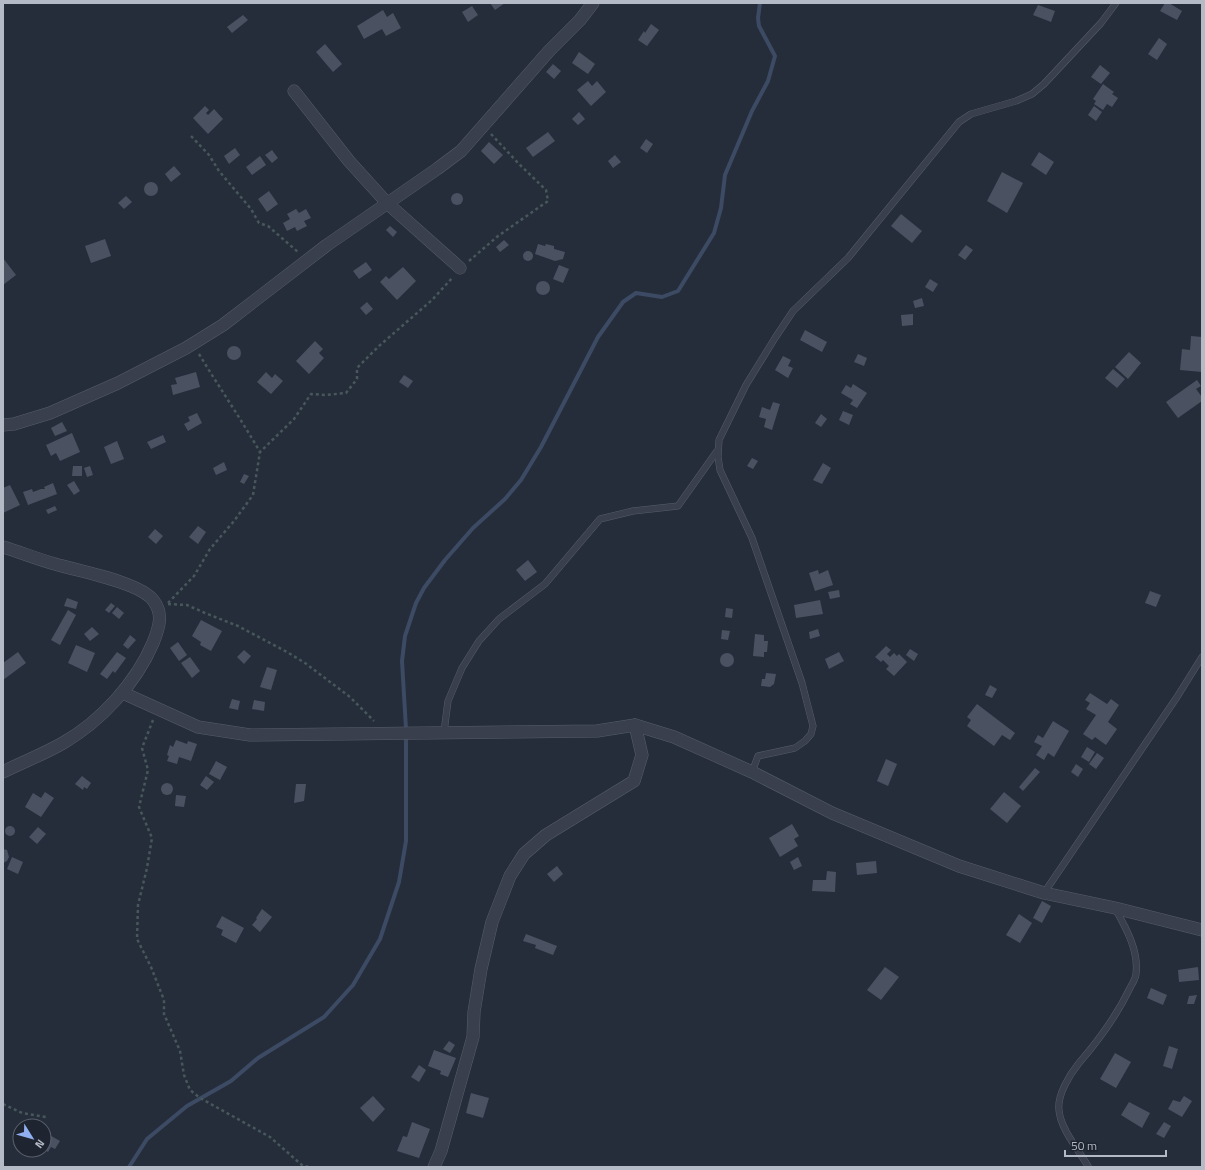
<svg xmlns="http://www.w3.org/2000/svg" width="1205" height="1170" font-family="'Titillium Web',sans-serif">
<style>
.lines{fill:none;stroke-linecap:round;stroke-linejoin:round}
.stream{stroke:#3c4a63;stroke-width:4}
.building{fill:#4a5262}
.service-casing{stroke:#575d69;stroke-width:7}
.minor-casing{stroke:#575d69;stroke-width:13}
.path{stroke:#47575b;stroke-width:2.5;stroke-dasharray:3 3;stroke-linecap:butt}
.service{stroke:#393f4c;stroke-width:6}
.minor{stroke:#393f4c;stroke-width:12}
</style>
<rect width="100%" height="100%" fill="#252d3b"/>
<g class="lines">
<!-- stream -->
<polyline class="stream" points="129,1167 147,1139 187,1106 231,1081 258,1058 324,1017 353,985 380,939 399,882 406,841 406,729 402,661 405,636 416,603 424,588 445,560 473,528 505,499 521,480 541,447 598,337 623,302 636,293 662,297 678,291 714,233 721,208 725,175 752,111 768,81 775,56 759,26 758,18 760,3"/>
</g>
<!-- building -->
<g class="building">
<polygon points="490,3 505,3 495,10"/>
<polygon points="1165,3 1169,3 1182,11 1177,20 1160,11"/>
<polygon points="1038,5 1055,11 1051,22 1033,15"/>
<polygon points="472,6 478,15 468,22 462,12"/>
<polygon points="383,10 387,17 393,13 401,28 386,36 382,29 364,39 357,26"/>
<polygon points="243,15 248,20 232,33 227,27"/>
<polygon points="651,24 659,30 647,46 638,40 644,31 645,33"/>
<polygon points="1159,38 1167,44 1157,60 1148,54"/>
<polygon points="325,44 342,64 333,72 316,52"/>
<polygon points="579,52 595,64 588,74 572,63"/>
<polygon points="553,64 561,71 554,79 546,72"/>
<polygon points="1100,65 1110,73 1101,84 1091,77"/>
<polygon points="588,81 592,86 597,81 606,92 591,106 577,90"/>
<polygon points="1103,84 1114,92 1112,94 1118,98 1112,107 1107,104 1103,110 1094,104 1096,101 1093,99"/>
<polygon points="205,106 209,110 206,113 208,115 214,109 223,119 208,134 193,118"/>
<polygon points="1094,106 1102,112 1096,121 1088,115"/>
<polygon points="579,112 585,119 578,125 572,119"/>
<polygon points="548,132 555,141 533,157 526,148"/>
<polygon points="646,139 653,144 647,153 640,148"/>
<polygon points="489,142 503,155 494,164 481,151"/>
<polygon points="235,148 240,155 229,164 224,156"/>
<polygon points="272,150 278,158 272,163 265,155"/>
<polygon points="1039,152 1054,162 1046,175 1031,165"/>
<polygon points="615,155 621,162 613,168 608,161"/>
<polygon points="260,156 266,165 252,175 246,167"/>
<polygon points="174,166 181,174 171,182 165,174"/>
<polygon points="1002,172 1023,183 1007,213 987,201"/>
<circle cx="151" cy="189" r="7"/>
<polygon points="269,191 278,204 267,212 258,199"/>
<circle cx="457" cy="199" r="6"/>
<polygon points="126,196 132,202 124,209 118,203"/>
<polygon points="296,209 299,213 306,209 311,218 304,221 307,226 297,231 295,227 287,231 283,223 290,219 287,214"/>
<polygon points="901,214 922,231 912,243 891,226"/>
<polygon points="390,226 397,232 393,237 386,230"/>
<polygon points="105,239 111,256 91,263 85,246"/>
<polygon points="504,240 509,245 500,252 496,247"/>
<polygon points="538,244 545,246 546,244 554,246 554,249 565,252 563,259 555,261 535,254"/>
<polygon points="966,245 973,250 965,260 958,255"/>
<circle cx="528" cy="256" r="5"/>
<polygon points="3,258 16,275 3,285"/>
<polygon points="366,262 372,270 359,279 353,271"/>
<polygon points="559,265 569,269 563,283 553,279"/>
<polygon points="403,267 416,281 397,300 380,282 386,276 389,279"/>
<polygon points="930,279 938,284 933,292 925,287"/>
<circle cx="543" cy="288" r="7"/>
<polygon points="922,298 924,306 915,308 913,301"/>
<polygon points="367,302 373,309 366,315 360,308"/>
<polygon points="913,314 913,325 902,326 901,315"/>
<polygon points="805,330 827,342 822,352 800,340"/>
<polygon points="1191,336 1202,337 1202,372 1180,370 1182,349 1190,350"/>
<polygon points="315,341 323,349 319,353 324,358 309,374 296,361"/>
<circle cx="234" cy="353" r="7"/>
<polygon points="1129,352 1141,363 1128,379 1115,367"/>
<polygon points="858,354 867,358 864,366 854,362"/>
<polygon points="783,356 791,360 788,366 793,368 788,378 775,370"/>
<polygon points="1113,369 1125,379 1117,388 1105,378"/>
<polygon points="196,372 200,387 173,395 171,385 177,384 175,378"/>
<polygon points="266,372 272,378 275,374 283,381 271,394 257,382"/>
<polygon points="404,375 413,381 408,388 399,382"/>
<polygon points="1197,380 1201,386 1196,389 1202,397 1202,401 1178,418 1166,402"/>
<polygon points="853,384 867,393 857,408 850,404 853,400 841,393 846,385 851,388"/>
<polygon points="773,402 780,404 772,430 764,427 766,419 759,417 762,407 770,410"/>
<polygon points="843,411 853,415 849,425 839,420"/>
<polygon points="197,413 202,423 188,431 184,424 190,421 188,417"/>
<polygon points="821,414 827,419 821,427 815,423"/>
<polygon points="62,422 67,431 55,436 51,428"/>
<polygon points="72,433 80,452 60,461 56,453 51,456 46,445"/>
<polygon points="163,435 166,442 151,449 147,442"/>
<polygon points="117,441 124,459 111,464 104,447"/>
<polygon points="752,458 758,461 753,469 747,466"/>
<polygon points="224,462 227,470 216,475 213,468"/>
<polygon points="823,463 831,468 822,484 813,480"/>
<polygon points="73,466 82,466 82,476 72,476"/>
<polygon points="90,466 93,475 87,477 84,468"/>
<polygon points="244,474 249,476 244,484 240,482"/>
<polygon points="74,481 80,491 74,495 67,485"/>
<polygon points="53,483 57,494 28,505 23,492 32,489 33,492 41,489 45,489 44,487"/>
<polygon points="10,485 20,505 3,513 3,488"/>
<polygon points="55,506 57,510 48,514 46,510"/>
<polygon points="198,526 206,532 198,544 189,537"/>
<polygon points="155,529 163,536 156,544 148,537"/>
<polygon points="528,560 537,572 525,581 516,570"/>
<polygon points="818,570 819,574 828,570 833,585 815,591 809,573"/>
<polygon points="839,590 840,597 830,599 828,592"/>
<polygon points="1150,591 1161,595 1156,607 1145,603"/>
<polygon points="67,598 78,602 76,609 64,606"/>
<polygon points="820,600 823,614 796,618 794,605"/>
<polygon points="111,603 115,606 109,613 105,610"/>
<polygon points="117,607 124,613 119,619 112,613"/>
<polygon points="726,608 733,609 732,618 725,617"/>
<polygon points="68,610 76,615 60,645 51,640"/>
<polygon points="201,620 222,631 211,651 200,645 201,642 192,636"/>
<polygon points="92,627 99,634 90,641 84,634"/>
<polygon points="818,629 820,636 810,639 809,632"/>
<polygon points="722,630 730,631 728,640 721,639"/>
<polygon points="755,634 764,635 764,641 768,641 767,652 764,652 764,657 753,656"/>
<polygon points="130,635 136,640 128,649 123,645"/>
<polygon points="178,642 187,655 179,661 170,648"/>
<polygon points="76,645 95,653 87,672 68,663"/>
<polygon points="886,646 891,650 887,654 890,657 894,653 897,656 899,654 907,662 894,676 886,669 889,666 883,660 881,662 875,657"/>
<polygon points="910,649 918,654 914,661 906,655"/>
<polygon points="244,650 251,656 244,664 237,657"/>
<polygon points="18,652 26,663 3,680 3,663"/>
<polygon points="117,652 126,658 115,673 113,671 107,679 100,674"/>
<polygon points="839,652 844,661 829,669 825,659"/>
<circle cx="727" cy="660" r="7"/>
<polygon points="190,657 200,671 192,678 181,663"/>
<polygon points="267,667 277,670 271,690 260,687"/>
<polygon points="766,673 776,674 774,684 770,687 761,686 762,679 765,679"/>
<polygon points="990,685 997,689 992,698 985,695"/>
<polygon points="1090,693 1107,704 1111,699 1119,705 1108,722 1117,729 1106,745 1095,737 1092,740 1083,734 1096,715 1086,709 1090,703 1085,700"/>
<polygon points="232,699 240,701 238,710 229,708"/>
<polygon points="254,700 265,702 264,711 252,709"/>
<polygon points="977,704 1015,733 1010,740 1002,735 994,746 967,726 971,720 967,717"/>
<polygon points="1053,721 1069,731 1054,757 1048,753 1044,760 1036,755 1042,746 1034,742 1038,735 1043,738"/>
<polygon points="176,740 187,744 188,741 197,744 191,761 179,757 177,764 167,761 169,756 167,755 170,745 173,747"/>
<polygon points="1087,747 1095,752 1089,762 1081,757"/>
<polygon points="1097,753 1104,758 1096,769 1089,764"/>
<polygon points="886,759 897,764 888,786 877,781"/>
<polygon points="216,761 227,767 220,780 209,774"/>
<polygon points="1076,764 1083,769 1078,777 1071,772"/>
<polygon points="1035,768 1040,772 1023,791 1019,787"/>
<polygon points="82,776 91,783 87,789 84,787 83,790 75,784"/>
<polygon points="206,776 214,782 207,790 200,785"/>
<circle cx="167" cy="789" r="6"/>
<polygon points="296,784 306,784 304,801 294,803"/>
<polygon points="45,792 54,798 41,817 25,807 33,793 41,798"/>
<polygon points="1004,792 1021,806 1007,823 990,809"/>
<polygon points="176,795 186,796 184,807 175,806"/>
<polygon points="792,824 799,836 794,839 798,846 780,857 769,838"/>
<circle cx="10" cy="831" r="5"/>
<polygon points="38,827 46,834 37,844 29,837"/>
<polygon points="3,849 7,850 9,857 7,861 3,863"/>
<polygon points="12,857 23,862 18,874 7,869"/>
<polygon points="798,857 802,866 794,870 790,862"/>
<polygon points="876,861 877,873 857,875 856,863"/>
<polygon points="557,866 563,874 554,882 547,874"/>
<polygon points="827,871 836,872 835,892 812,891 813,880 826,880"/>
<polygon points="1042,901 1051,906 1042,923 1033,918"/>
<polygon points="262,909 272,917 260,932 252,925 257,919 256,918"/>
<polygon points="1019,914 1032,923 1020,943 1006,935"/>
<polygon points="222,916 244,928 236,943 221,935 223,930 216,927"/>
<polygon points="526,934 557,946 553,955 535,948 536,945 523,941"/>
<polygon points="885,967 899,977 881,1000 867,990"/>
<polygon points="1198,967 1199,980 1179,982 1178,970"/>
<polygon points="1151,988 1167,995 1163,1005 1147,998"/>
<polygon points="1197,995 1194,1004 1187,1004 1189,996"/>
<polygon points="449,1041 455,1045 450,1053 443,1049"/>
<polygon points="1169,1046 1178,1049 1172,1069 1163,1066"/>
<polygon points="434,1050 456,1058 448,1077 440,1074 441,1071 428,1066"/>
<polygon points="1115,1053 1131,1062 1116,1088 1100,1079"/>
<polygon points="419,1065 426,1070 419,1082 411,1077"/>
<polygon points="471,1093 489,1098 483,1118 466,1113"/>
<polygon points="373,1096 385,1109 373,1122 360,1108"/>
<polygon points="1184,1096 1192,1101 1182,1117 1168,1109 1173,1100 1180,1102"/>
<polygon points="1129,1102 1150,1113 1142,1128 1121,1115"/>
<polygon points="412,1122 430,1129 419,1158 397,1151 403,1136 407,1137"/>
<polygon points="1164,1122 1171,1126 1164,1138 1156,1134"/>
<polygon points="44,1132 60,1141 55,1149 51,1147 48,1152 44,1150"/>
</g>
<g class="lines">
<defs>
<g id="service">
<polyline points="444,732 448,701 462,668 479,641 499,619 545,584 600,519 633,511 678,506 717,451"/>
<polyline points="752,772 758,756 795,748 805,741 811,734 813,726 802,683 752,538 720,470 718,457 719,440 746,385 775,338 793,311 848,258 959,122 971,114 1016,101 1032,94 1044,84 1101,23 1116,3"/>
<polyline points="1044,893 1177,697 1202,657"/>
<path d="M1088,1166c-9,-15 -28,-38 -29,-56 -2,-15 11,-36 20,-47 20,-23 38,-48 51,-75 2,-4 6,-10 6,-14 3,-23 -10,-46 -21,-66"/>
</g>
<g id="minor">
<polyline points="294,91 349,161 387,203 460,268"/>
<polyline points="3,425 14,424 50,413 118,383 186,348 223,325 327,245 437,169 461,151 549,51 580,20 593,3"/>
<path d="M3,547c17,5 34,12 52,17 23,7 84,18 98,36 11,14 6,28 0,43 -17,40 -52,78 -90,100 -19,11 -40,19 -60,29"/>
<polyline points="123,693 198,727 250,735 597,731 635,725 674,737 752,772 832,813 959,866 1044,893 1115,908 1202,930"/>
<polyline points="434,1167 441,1151 473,1037 474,1012 481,969 492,922 510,876 524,854 546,835 634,781 642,755 635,725"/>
</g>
</defs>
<!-- service casing -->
<use href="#service" class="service-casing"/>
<!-- minor casing -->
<use href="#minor" class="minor-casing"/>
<!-- path -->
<g class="path">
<polyline points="191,136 209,155 219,171 251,209 259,223 268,226 298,252"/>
<polyline points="469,261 498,236 548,201 546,190 519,164 491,134"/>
<path d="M199,354c20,33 42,65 61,98"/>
<polyline points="168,603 194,576 210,549 234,521 253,495 260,452 294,419 311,394 325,395 346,393 357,379 357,368 379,346 432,300 453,277"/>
<polyline points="168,604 187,605 205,613 238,626 287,652 305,663 350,697 374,721"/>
<polyline points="153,720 142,748 148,770 139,807 152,838 147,868 138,905 137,939 151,967 164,1000 164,1014 180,1051 184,1075 190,1090 200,1098 270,1137 303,1166 310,1167"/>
<polyline points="3,1104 22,1113 46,1117"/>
</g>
<!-- service -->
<use href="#service" class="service"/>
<!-- minor -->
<use href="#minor" class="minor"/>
</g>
<!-- border -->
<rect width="1205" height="1170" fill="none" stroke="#b5bac7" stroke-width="8"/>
<!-- north arrow -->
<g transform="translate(32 1138) rotate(127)"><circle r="19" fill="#1e2430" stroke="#5a606c"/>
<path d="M0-3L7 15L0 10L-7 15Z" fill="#90aff0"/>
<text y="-6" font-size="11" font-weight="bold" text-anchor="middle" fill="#b5bac7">N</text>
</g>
<!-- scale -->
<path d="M1065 1150v6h101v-6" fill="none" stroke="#b5bac7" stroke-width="2"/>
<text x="1071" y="1150" font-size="12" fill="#b5bac7" stroke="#1e2430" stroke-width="3" paint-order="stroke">50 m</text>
</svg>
